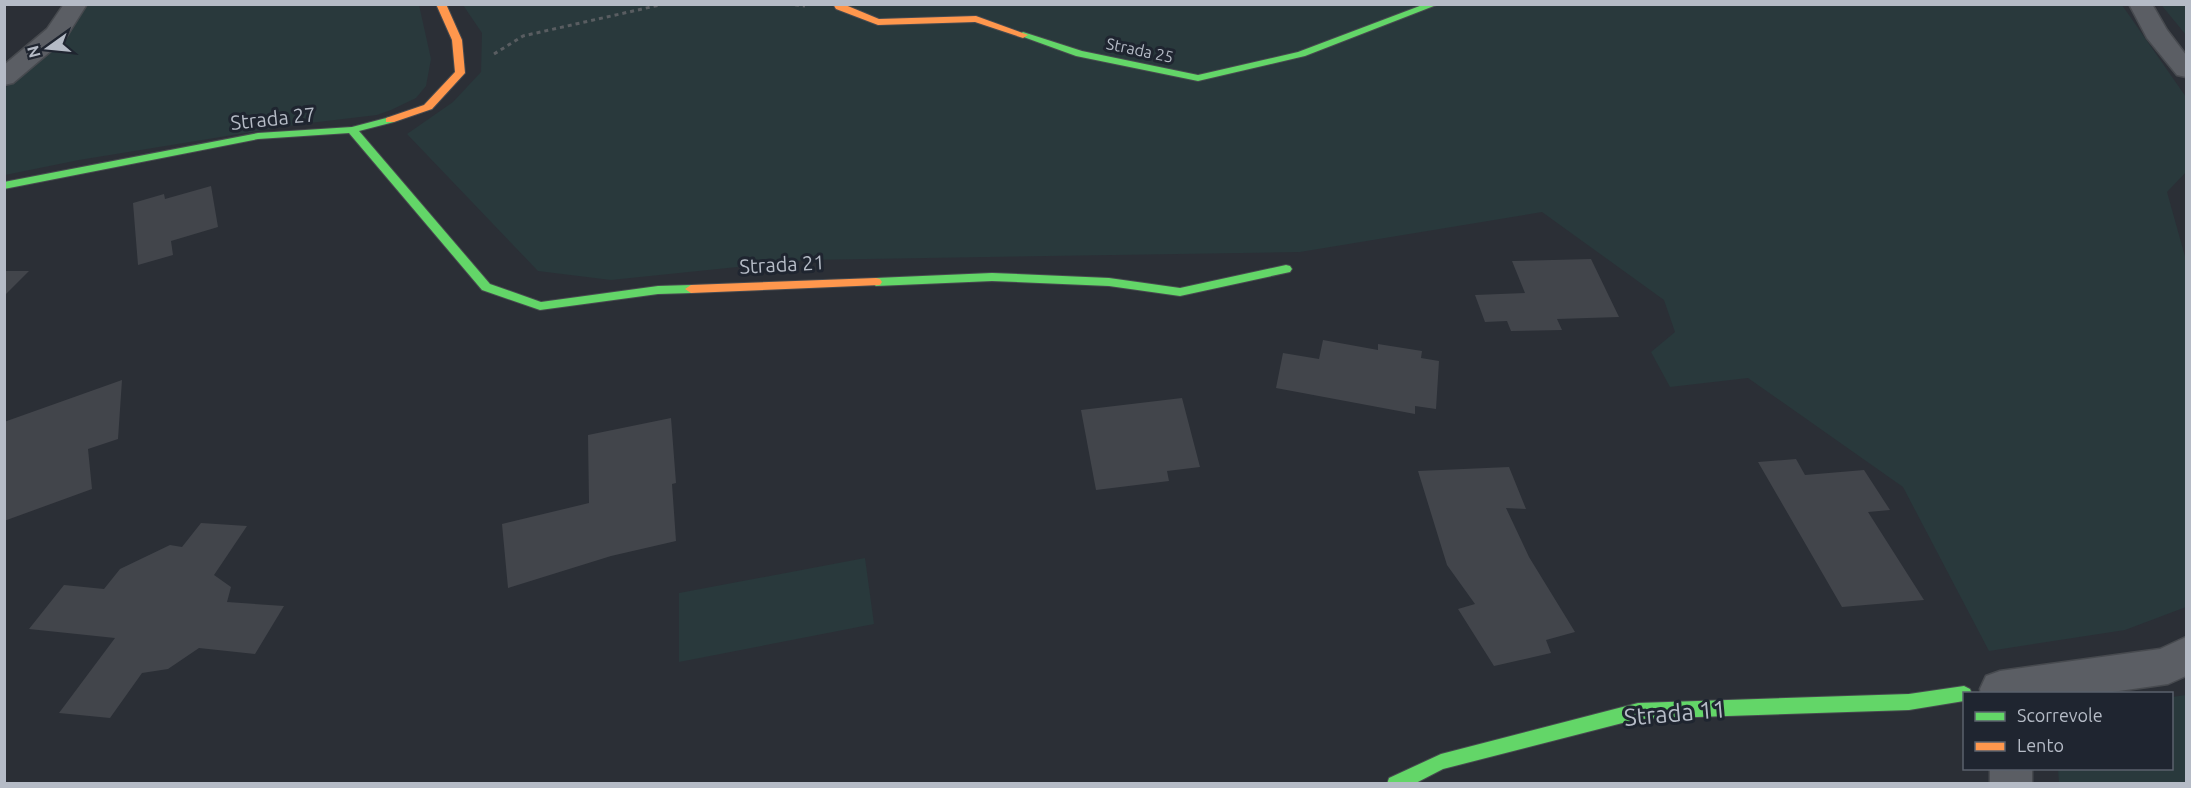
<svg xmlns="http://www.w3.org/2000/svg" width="2191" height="788" font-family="Ubuntu,sans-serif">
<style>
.green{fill:#29393c}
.building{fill:#42454b}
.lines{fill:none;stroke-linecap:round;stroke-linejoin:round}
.street-casing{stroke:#474a4f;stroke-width:3}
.fast-casing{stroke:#474a4f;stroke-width:2}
.slow-casing{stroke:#474a4f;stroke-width:2}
.path{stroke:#595d61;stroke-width:3;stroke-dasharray:4 4;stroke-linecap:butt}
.street{fill:#5b5e64;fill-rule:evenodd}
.fast{fill:#63d668;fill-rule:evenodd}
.slow{fill:#ff974d;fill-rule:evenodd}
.labels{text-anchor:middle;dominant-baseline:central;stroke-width:6;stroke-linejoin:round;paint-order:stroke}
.far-street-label{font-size:16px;fill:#b5bbc6;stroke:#1f2530}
.street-label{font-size:20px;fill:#b5bbc6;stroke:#1f2530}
.near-street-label{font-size:24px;fill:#b5bbc6;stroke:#1f2530}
</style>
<rect width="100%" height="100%" fill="#2b2f36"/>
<!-- green -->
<g class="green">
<polygon points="87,5 419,5 431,59 426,86 416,98 391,110 377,115 301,124 79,160 5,175 5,88 67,34"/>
<polygon points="463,5 2122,5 2186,97 2186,172 2167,192 2186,260 2186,607 2125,630 1989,651 1903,487 1748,378 1670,387 1651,352 1675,332 1664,300 1542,212 1300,252 806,260 611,280 538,271 407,134 453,102 481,72 482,33"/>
<polygon points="2162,5 2186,5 2186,35 2163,7"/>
<polygon points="865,558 874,624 679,662 679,593"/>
<polygon points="2186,695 2186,783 2059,783 2058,769 2172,768 2172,697"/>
</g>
<!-- building -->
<g class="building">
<polygon points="211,186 218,227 171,241 173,255 138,265 133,203 164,194 165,199"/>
<polygon points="1591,259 1619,317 1557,319 1562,330 1511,331 1507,321 1485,322 1475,295 1525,293 1512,261"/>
<polygon points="5,271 29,271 5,295"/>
<polygon points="1323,340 1378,350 1378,344 1422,351 1421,358 1439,361 1436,409 1415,406 1415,414 1276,388 1283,353 1319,359"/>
<polygon points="122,380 118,439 88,449 92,489 4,521 4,422"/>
<polygon points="1182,398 1200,467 1167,471 1169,481 1096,490 1081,410"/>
<polygon points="671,418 676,483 672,484 676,541 611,556 508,588 502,524 589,503 588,435"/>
<polygon points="1796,459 1805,475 1864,470 1890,510 1868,512 1924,600 1842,607 1758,462"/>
<polygon points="1509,467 1526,509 1506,508 1529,557 1575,632 1546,640 1551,653 1494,666 1458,609 1475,604 1447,565 1418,471"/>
<polygon points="201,523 247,526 214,575 231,587 227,602 284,606 255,654 199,648 168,669 142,673 110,718 59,713 115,638 29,629 64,585 104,589 120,569 170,545 182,547"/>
</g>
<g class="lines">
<defs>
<g id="street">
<polygon points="64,4 87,4 65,39 13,83 4,85 4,65 47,29"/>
<polygon points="2129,4 2152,4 2167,30 2186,55 2186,77 2177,75 2147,38"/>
<polygon points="2186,637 2186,676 2168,684 2098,694 1981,694 1980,689 1986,676 2000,671 2160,649"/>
<rect x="1990" y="768" width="42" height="16"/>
</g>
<g id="fast">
<polygon points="1425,4 1439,4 1305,56 1198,81 1076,56 1018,35 1023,32 1082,51 1198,75 1298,52"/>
<polygon points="390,117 395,120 394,122 359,131 490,284 541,302 658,286 691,285 697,289 691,293 658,294 540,310 482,290 349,133 258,139 4,189 4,182 258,133 352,127"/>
<polygon points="1286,265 1290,266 1292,269 1290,272 1180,296 1109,286 992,281 876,286 870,282 876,278 992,273 1109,278 1180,288"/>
<polygon points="1964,686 1970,689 1972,694 1964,694 1964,701 1909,710 1638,719 1443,769 1414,784 1387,784 1389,778 1441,754 1638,703 1909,694"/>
</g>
<g id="slow">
<polygon points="436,4 446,4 462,40 465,73 432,109 394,122 386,122 386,118 424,105 455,72 452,40"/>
<polygon points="833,4 843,4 879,19 976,16 1028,35 1023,38 975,22 878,25 836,9"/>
<polygon points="876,278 880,279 882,282 880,285 691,293 685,289 691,285"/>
</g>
</defs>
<!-- street casing -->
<use href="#street" class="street-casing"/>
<!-- fast casing -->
<use href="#fast" class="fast-casing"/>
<!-- slow casing -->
<use href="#slow" class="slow-casing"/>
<!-- path -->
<g class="path">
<polyline points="787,4 805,6"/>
<polyline points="494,54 523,36 664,4"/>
</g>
<!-- street -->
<use href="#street" class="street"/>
<!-- fast -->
<use href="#fast" class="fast"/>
<!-- slow -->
<use href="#slow" class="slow"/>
</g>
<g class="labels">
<!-- far-street labels -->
<g class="far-street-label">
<text transform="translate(1140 50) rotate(12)">Strada 25</text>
</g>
<!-- street labels -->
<g class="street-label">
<text transform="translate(273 118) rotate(-6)">Strada 27</text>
<text transform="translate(782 264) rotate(-3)">Strada 21</text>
</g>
<!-- near-street labels -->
<g class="near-street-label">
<text transform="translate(1675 713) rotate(-5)">Strada 11</text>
</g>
</g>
<!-- border -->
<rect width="2191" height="788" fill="none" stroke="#b5bbc6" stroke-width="12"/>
<!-- legend -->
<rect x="1963" y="692" width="210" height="78" fill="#1f2530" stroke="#5b616c" stroke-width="1.5"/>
<rect x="1975" y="712" width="30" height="9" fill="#63d668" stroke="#5b616c" stroke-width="1.5"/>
<text x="2017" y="722" font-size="18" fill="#b5bbc6">Scorrevole</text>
<rect x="1975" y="742" width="30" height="9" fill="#ff974d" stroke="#5b616c" stroke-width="1.5"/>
<text x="2017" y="752" font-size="18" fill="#b5bbc6">Lento</text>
<!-- north arrow -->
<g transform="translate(48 48) rotate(255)" stroke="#1f2530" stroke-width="4.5" paint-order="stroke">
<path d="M0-4.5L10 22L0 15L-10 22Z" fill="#b5bbc6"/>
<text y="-9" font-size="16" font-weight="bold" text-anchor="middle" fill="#b5bbc6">N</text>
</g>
</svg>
